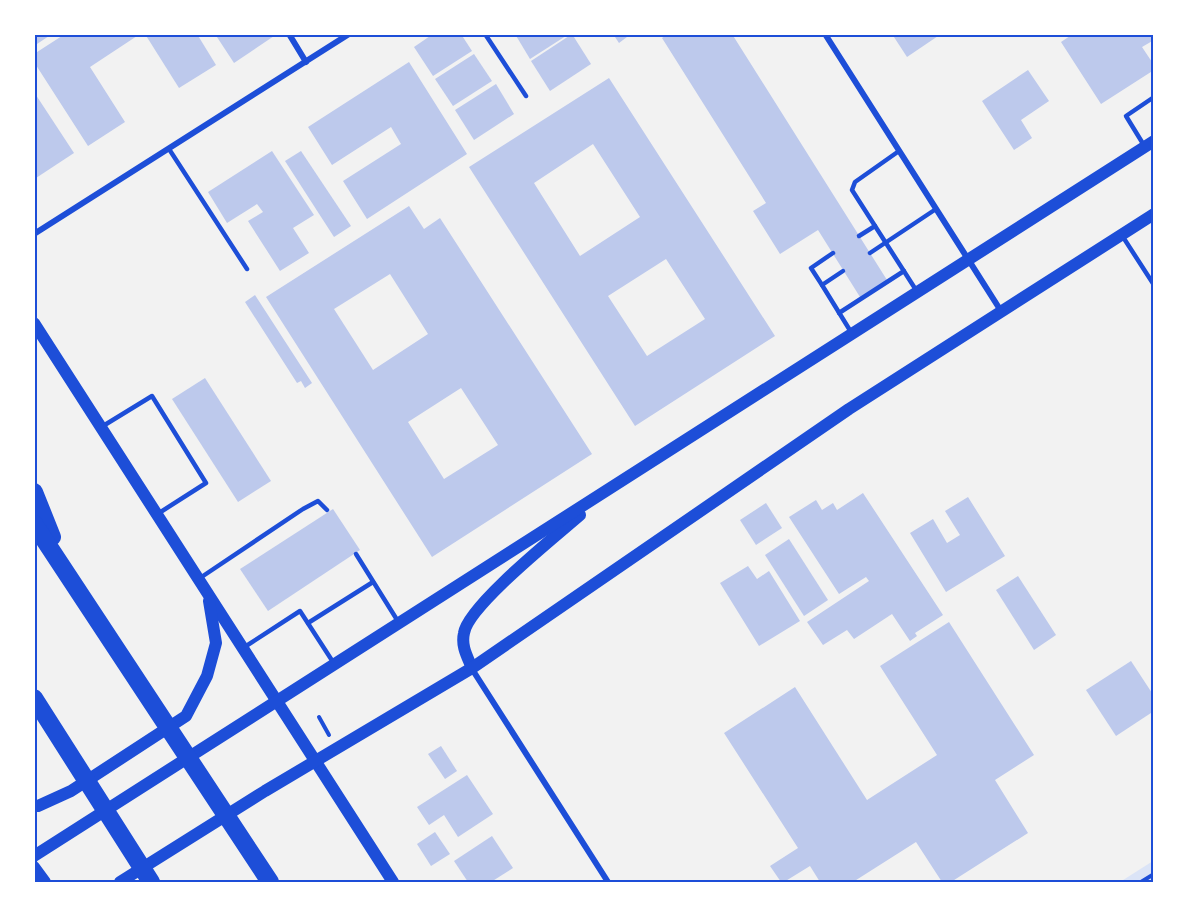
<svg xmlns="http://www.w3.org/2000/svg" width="1188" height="917" font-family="Manrope,sans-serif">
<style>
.green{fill:#dbe4f7}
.building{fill:#bdc9ec;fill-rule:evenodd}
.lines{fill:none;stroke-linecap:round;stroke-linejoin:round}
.path{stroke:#1d4ed8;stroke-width:4}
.service{stroke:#1d4ed8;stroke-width:4.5}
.minor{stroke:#1d4ed8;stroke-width:6}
.secondary{stroke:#1d4ed8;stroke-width:12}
.motorway{stroke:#1d4ed8;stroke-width:18}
.neatline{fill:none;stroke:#1d4ed8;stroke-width:2}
</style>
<rect width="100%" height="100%" fill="#f2f2f2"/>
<!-- green -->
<polygon class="green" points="1153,861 1153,882 1120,882"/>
<!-- building -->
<g class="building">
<polygon points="34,34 52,34 34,46"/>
<polygon points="65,34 140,34 90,67 125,122 88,146 34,62 34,54"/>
<polygon points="145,34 197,34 216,65 179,88"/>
<polygon points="215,34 277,34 234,63"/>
<polygon points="433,34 461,34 472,51 433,76 414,47"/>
<polygon points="515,34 569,34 530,59"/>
<polygon points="572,34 591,64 550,91 531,61"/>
<polygon points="613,34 631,34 619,43"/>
<polygon points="668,34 732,34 887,280 860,297 818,230 780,254 753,211 766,203 662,38"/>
<polygon points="892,34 941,34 907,57"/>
<polygon points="1073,34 1154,34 1154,40 1142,47 1154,65 1154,70 1101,104 1061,42"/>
<polygon points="474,54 492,81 453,106 435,79"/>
<polygon points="409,62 467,154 367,219 343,181 401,144 391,127 332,165 308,127"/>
<polygon points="1028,70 1049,101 1021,120 1032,138 1014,150 982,101"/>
<path d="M609,78l166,258 -140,90 -166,-259zM593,144l47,73 -60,39 -46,-73zM666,259l39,60 -58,37 -39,-60z"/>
<polygon points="496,84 514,114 474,140 455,110"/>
<polygon points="34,92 74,153 36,178 34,176"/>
<polygon points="272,151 314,215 293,228 309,253 280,271 248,221 263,212 257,204 227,223 208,192"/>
<polygon points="301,151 351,226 334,237 285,161"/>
<path d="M409,206l15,23 16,-11 152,236 -160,103 -166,-260zM390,274l38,60 -55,36 -39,-61zM461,388l37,57 -54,34 -36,-57z"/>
<polygon points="255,295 312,383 305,388 301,381 297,383 245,302"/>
<polygon points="205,378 271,481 238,502 172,399"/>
<polygon points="863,493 943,615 915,633 917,636 910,641 892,614 854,639 847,630 823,645 807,622 869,581 866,577 839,594 789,517 816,500 822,510 833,503 837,510"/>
<polygon points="968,497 1005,556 946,592 910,533 933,519 947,543 960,535 945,511"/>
<polygon points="766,503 782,528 756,545 740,520"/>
<polygon points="333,509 360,550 268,611 240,569"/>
<polygon points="789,539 828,600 804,616 765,555"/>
<polygon points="748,566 757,579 769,571 800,621 759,646 720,583"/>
<polygon points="1018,576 1056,635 1034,650 996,590"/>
<polygon points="949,622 1034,755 995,780 1028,833 951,882 942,882 916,842 853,882 820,882 810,866 784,882 781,882 770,866 798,848 724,733 795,687 867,800 937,755 880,666"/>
<polygon points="1131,661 1154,696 1154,711 1116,736 1086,690"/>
<polygon points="441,746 457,771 445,779 428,754"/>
<polygon points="467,775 493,814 458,837 444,815 429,825 417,807"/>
<polygon points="435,832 450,854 431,866 417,844"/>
<polygon points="492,836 513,868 491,882 468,882 454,861"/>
</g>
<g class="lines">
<!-- path -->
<g class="path">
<polyline points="319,717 329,735"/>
<polyline points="1141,882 1154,874"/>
</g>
<!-- service -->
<g class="service">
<polyline points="485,34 526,96"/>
<polyline points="1145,147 1126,116 1154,97"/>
<polyline points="169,149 247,269"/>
<polyline points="899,151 855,182 852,190 916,290"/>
<polyline points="859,236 875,226"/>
<polyline points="1123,237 1154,285"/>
<polyline points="870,253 936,209"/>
<polyline points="843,271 822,285 851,332"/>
<polyline points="822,285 811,268 833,253"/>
<polyline points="839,313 904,271"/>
<polyline points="103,426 152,396 206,483 159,513"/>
<polyline points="356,554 399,623"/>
<polyline points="200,578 303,509 318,501 327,510"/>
<polyline points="308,623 373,582"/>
<polyline points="243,648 300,611 333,662"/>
</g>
<!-- minor -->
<g class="minor">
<polyline points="289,34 306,62"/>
<polyline points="825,34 1001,311"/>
<polyline points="34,234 349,34"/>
<polyline points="472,669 608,882"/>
</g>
<!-- secondary -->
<g class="secondary">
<polyline points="34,323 393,882"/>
<path d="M472,668c-5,-12 -11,-22 -8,-35 4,-27 92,-97 116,-118"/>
<polyline points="34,805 38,806 71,791 186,716 207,676 216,643 209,601"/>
<polyline points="34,856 1154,141"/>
<polyline points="34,867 45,882"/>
<polyline points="120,882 265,791 472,668 849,409 1154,214"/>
</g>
<!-- motorway -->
<g class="motorway">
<polyline points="34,492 52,537"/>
<polyline points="34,524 270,882"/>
<polyline points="34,698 151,882"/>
</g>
</g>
<!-- border -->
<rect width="1188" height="917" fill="none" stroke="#ffffff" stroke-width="72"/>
<rect x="36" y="36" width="1116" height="845" class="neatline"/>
</svg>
